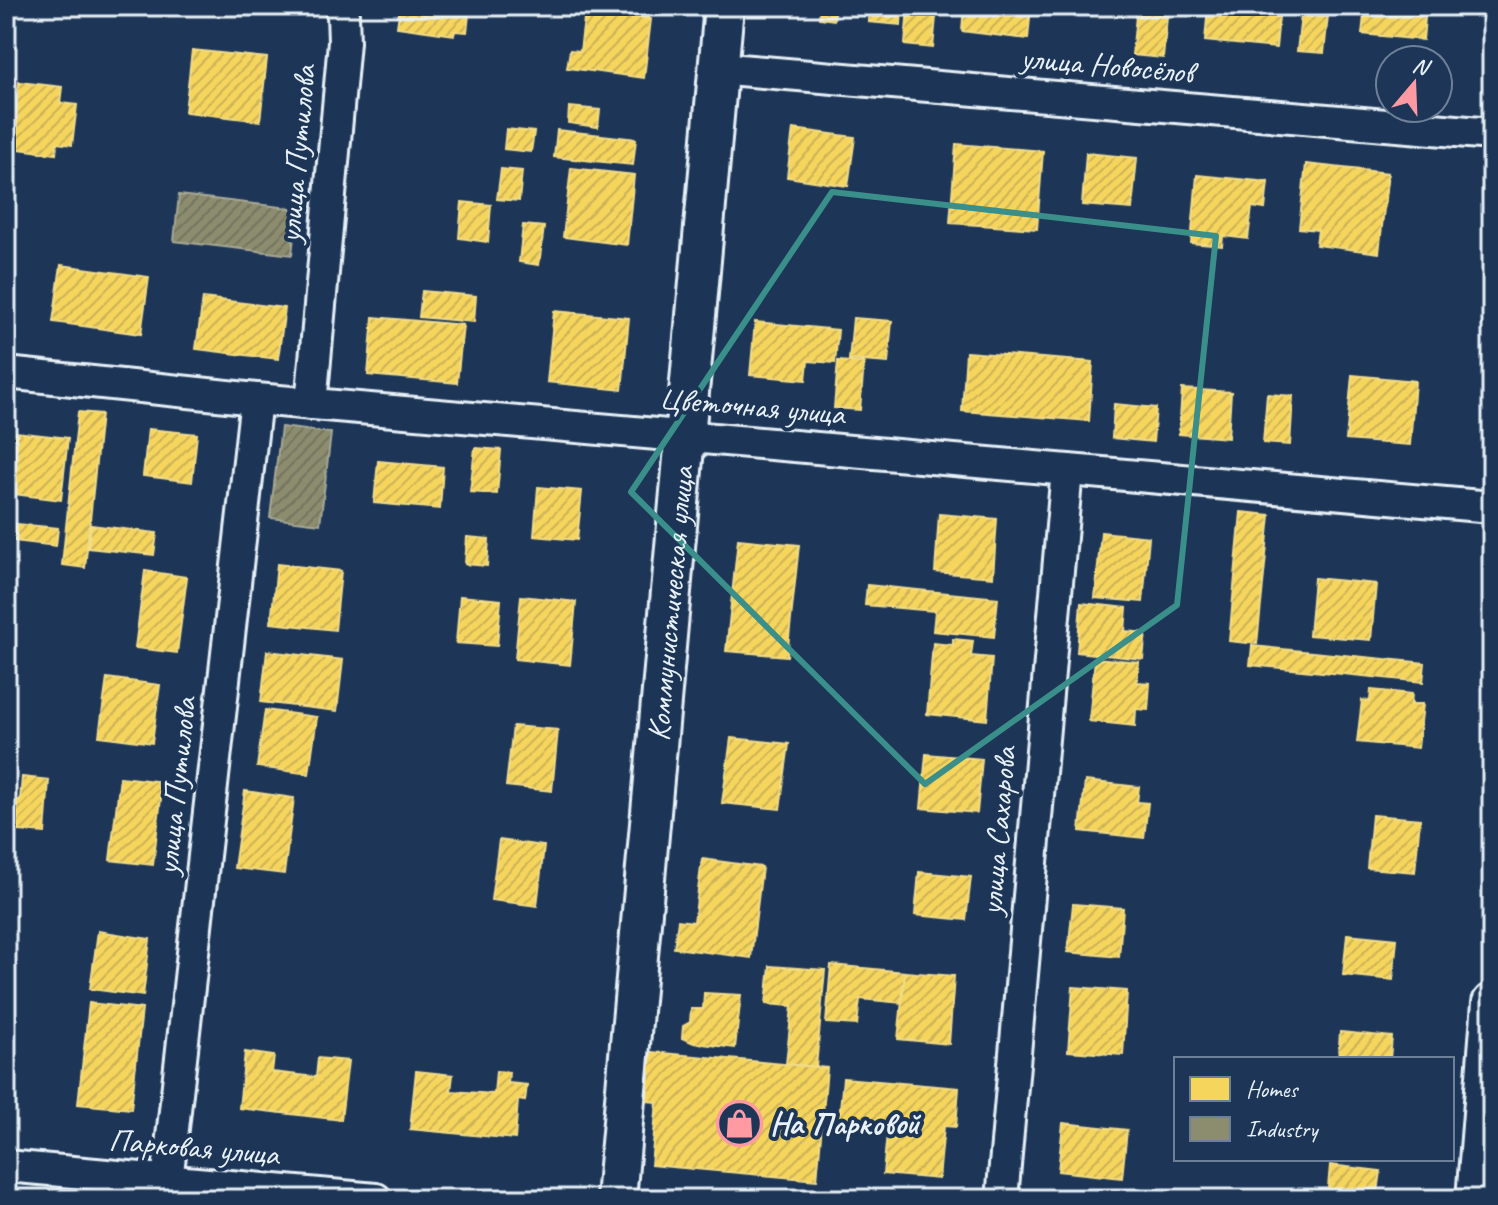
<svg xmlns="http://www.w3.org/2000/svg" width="1498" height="1205" font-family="Caveat,sans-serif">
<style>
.homes{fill:url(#homes-hatch);stroke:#f2dd8b;stroke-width:2}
.industry{fill:url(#industry-hatch);stroke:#a8aa97;stroke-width:2}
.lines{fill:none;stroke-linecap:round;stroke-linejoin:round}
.minor-casing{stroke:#e8f1f8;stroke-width:36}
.tertiary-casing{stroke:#e8f1f8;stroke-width:44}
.minor{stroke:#1d3557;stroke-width:30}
.tertiary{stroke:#1d3557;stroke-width:38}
.marked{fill:none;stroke:#3a8f8a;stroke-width:6;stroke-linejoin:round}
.labels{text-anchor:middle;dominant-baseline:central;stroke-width:8;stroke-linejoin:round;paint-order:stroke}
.street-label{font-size:32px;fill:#e8f1f8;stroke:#1d3557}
.poi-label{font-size:32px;font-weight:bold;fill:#e8f1f8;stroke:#1d3557;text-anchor:start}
</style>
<defs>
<pattern id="homes-hatch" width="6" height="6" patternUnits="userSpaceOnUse" patternTransform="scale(2)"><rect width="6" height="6" fill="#f6d55c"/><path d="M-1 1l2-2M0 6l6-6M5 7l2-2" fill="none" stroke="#cab258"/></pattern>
<pattern id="industry-hatch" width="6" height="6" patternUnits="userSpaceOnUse" patternTransform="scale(2)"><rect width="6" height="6" fill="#8c8c6e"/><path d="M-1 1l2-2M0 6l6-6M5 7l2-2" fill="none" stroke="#747461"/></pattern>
</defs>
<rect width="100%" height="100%" fill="#1d3557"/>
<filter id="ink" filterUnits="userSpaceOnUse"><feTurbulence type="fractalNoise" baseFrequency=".0125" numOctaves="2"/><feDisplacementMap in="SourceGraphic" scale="16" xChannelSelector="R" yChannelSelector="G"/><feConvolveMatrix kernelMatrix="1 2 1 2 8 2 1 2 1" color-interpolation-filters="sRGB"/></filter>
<g filter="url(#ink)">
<!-- homes -->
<g class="homes">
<polygon points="400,6 470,6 467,32 455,31 454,35 397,27"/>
<polygon points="587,6 650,6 649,19 587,11"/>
<polygon points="820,6 836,6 834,20 819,18"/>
<polygon points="870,6 902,6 901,25 868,22"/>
<polygon points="908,6 937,6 933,48 905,45"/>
<polygon points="964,6 1031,6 1028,39 962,31"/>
<polygon points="1137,6 1168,6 1163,58 1132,55"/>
<polygon points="1208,6 1280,6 1276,48 1205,41"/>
<polygon points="1302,6 1329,6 1324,53 1297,51"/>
<polygon points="1356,6 1426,6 1423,40 1362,34 1364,16 1355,15"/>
<polygon points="585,11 651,19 644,78 567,68 570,50 580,51"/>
<polygon points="192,50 267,58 260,121 185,112"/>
<polygon points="19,82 62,87 60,103 77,105 72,145 57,143 56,154 11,148"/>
<polygon points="569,107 600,110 598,127 568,123"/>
<polygon points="506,129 534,132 531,152 504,149"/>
<polygon points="793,129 855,137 848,186 787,177"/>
<polygon points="557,130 636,139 633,165 554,157"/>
<polygon points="956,144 1043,151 1037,229 950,223"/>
<polygon points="1086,153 1137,158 1132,209 1082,205"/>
<polygon points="1306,164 1388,173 1379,253 1316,245 1318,230 1299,228"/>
<polygon points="571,168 634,175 627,245 563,237"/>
<polygon points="501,169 522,171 519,201 497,199"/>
<polygon points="1197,175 1268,182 1265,209 1252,207 1248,239 1223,236 1222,246 1191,243"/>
<polygon points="462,202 491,205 488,242 459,238"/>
<polygon points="523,225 544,227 539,265 519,262"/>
<polygon points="61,265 149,277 141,334 53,322"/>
<polygon points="422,291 476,296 474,322 419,317"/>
<polygon points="203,298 285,308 278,359 196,349"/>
<polygon points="554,311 629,318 622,390 547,382"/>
<polygon points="373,317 463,325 457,383 368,375"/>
<polygon points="853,318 892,321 888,363 849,360"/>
<polygon points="755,322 838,330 835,363 808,361 806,380 750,375"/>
<polygon points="966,352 1093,362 1089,421 962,411"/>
<polygon points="838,361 864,363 860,410 834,408"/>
<polygon points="1352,375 1415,381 1410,445 1346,440"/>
<polygon points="1182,389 1231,392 1228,438 1179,434"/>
<polygon points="1267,394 1293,396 1290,445 1263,443"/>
<polygon points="1114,404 1156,408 1153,442 1112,438"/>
<polygon points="78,412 101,414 85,568 62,565"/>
<polygon points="148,429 197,434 192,482 143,476"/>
<polygon points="6,431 68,438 61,500 6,493"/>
<polygon points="475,448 501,450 497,494 470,492"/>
<polygon points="378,461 443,467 440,509 374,503"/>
<polygon points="538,487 582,491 577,540 534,536"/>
<polygon points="1241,512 1270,515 1257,644 1229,641"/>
<polygon points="939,514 997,519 993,577 935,572"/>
<polygon points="6,523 58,528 56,546 6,540"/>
<polygon points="91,525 157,533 154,555 88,548"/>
<polygon points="1101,532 1149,537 1143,602 1095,598"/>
<polygon points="467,537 489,539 487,566 465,564"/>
<polygon points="738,539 799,545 787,656 726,651"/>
<polygon points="277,564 341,571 335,630 271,623"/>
<polygon points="145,571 187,577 177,653 135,648"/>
<polygon points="1314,578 1376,584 1371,640 1309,635"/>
<polygon points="867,585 998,598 994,637 933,631 935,611 865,605"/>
<polygon points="460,596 501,600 497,646 456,643"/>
<polygon points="521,596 576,602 570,665 515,659"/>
<polygon points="1081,603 1127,608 1125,631 1146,633 1143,659 1077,652"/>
<polygon points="953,639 973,641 971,656 992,658 987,720 927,714 933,643 953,645"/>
<polygon points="1252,646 1425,663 1423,682 1250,665"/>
<polygon points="267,651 343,660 337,711 261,702"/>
<polygon points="1095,658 1139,662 1137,682 1150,683 1148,710 1136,709 1135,726 1089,721"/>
<polygon points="107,678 160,685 152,743 99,736"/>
<polygon points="1371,690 1412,694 1411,704 1423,704 1418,748 1357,742 1362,700 1370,701"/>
<polygon points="265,710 317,717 309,774 257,767"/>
<polygon points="513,726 558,730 552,791 506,786"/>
<polygon points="731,738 789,744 780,809 722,803"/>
<polygon points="926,754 982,759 977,813 921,808"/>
<polygon points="22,777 49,780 45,833 6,830 6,799 20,800"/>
<polygon points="120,777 163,782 153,865 110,860"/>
<polygon points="1085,781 1139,787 1137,802 1148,803 1144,838 1080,831"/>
<polygon points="245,791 294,798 284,874 234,868"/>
<polygon points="1372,815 1420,819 1415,872 1367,868"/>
<polygon points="499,840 544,846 537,906 491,900"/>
<polygon points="702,859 762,867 751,958 674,948 678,920 694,922"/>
<polygon points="919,872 971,877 966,920 915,915"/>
<polygon points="1073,904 1123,908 1119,957 1068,952"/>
<polygon points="98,931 150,939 143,996 90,989"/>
<polygon points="1347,934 1397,939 1393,980 1343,975"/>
<polygon points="831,965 905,972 902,1003 860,999 857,1025 826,1023"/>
<polygon points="770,966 825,970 816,1067 786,1064 792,1006 766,1004"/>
<polygon points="905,972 954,976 949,1044 898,1039"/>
<polygon points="1073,987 1127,991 1123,1055 1068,1051"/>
<polygon points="704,993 741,995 735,1048 694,1043 682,1038 683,1026 690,1022 691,1009 703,1009"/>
<polygon points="89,1003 142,1009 131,1109 78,1104"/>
<polygon points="1340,1032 1392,1037 1390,1059 1338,1059"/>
<polygon points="245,1052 274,1056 272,1072 316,1077 318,1058 348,1061 341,1120 239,1108"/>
<polygon points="651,1052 827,1068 817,1180 651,1165 657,1102 647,1101"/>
<polygon points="416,1071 453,1075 451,1091 494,1094 496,1071 509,1072 508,1083 527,1085 525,1101 518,1100 515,1139 410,1129"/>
<polygon points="843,1078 959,1088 956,1127 944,1126 939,1179 883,1174 888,1123 839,1119"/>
<polygon points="1063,1123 1127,1130 1122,1178 1058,1171"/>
<polygon points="1330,1165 1381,1171 1377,1199 1327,1199"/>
</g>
<!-- industry -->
<g class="industry">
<polygon points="179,195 297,209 292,255 174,241"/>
<polygon points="281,427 331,433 320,524 270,518"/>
</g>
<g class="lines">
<defs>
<g id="minor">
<polyline points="716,68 1492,134"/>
<polyline points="6,373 256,399 1492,507"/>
<polyline points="311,404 344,42 343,14 339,6"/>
<polyline points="6,1166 376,1199"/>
<polyline points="167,1181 256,399"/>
<polyline points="1002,1199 1067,470"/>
</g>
<g id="tertiary">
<path id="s1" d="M616,1199l108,-1193"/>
<polyline points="1476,1199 1492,1003"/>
</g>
</defs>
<!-- minor casing -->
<use href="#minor" class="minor-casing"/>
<!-- tertiary casing -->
<use href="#tertiary" class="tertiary-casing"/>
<!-- minor -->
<use href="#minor" class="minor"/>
<!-- tertiary -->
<use href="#tertiary" class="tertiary"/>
</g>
</g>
<!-- marked area -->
<path class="marked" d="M832,192l384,44 -39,369 -252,179 -294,-292z"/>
<!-- icons -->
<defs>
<symbol id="shop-ring" viewBox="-11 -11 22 22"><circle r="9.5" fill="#1d3557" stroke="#ff9aa2" stroke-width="1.5"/><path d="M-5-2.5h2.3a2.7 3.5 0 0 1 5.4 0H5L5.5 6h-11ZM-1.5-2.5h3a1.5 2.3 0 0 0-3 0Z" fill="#ff9aa2"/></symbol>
</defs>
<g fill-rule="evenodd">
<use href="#shop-ring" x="714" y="1098" width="51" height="51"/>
</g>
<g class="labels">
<!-- street labels -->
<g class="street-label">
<text transform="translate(1107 65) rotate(5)">улица Новосёлов</text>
<text transform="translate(297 154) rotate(-85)">улица Путилова</text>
<text transform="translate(752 406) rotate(5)">Цветочная улица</text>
<text stroke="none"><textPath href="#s1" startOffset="598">Коммунистическая улица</textPath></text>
<text transform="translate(176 786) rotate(-84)">улица Путилова</text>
<text transform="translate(998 831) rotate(-85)">улица Сахарова</text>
<text transform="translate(194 1147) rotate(5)">Парковая улица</text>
</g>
<!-- poi labels -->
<g class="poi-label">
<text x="770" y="1123">На Парковой</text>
</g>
</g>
<!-- margin -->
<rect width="1498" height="1205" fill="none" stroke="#1d3557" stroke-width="32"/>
<rect x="16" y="16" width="1466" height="1173" fill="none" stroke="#e8f1f8" stroke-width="3" filter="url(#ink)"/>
<!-- legend -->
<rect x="1174" y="1057" width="280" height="104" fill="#1d3557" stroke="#6e8097" stroke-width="2"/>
<rect x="1190" y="1077" width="40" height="24" fill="#f6d55c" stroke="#6e8097" stroke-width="2"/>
<text x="1246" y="1097" font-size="24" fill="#e8f1f8">Homes</text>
<rect x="1190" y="1117" width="40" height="24" fill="#8c8c6e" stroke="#6e8097" stroke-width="2"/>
<text x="1246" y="1137" font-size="24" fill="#e8f1f8">Industry</text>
<!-- north arrow -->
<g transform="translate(1414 84) rotate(19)"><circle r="38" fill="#1d3557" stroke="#6e8097" stroke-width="2"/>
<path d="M0-6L14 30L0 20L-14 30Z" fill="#ff9aa2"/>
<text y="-12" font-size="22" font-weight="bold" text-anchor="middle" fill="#e8f1f8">N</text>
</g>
</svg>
